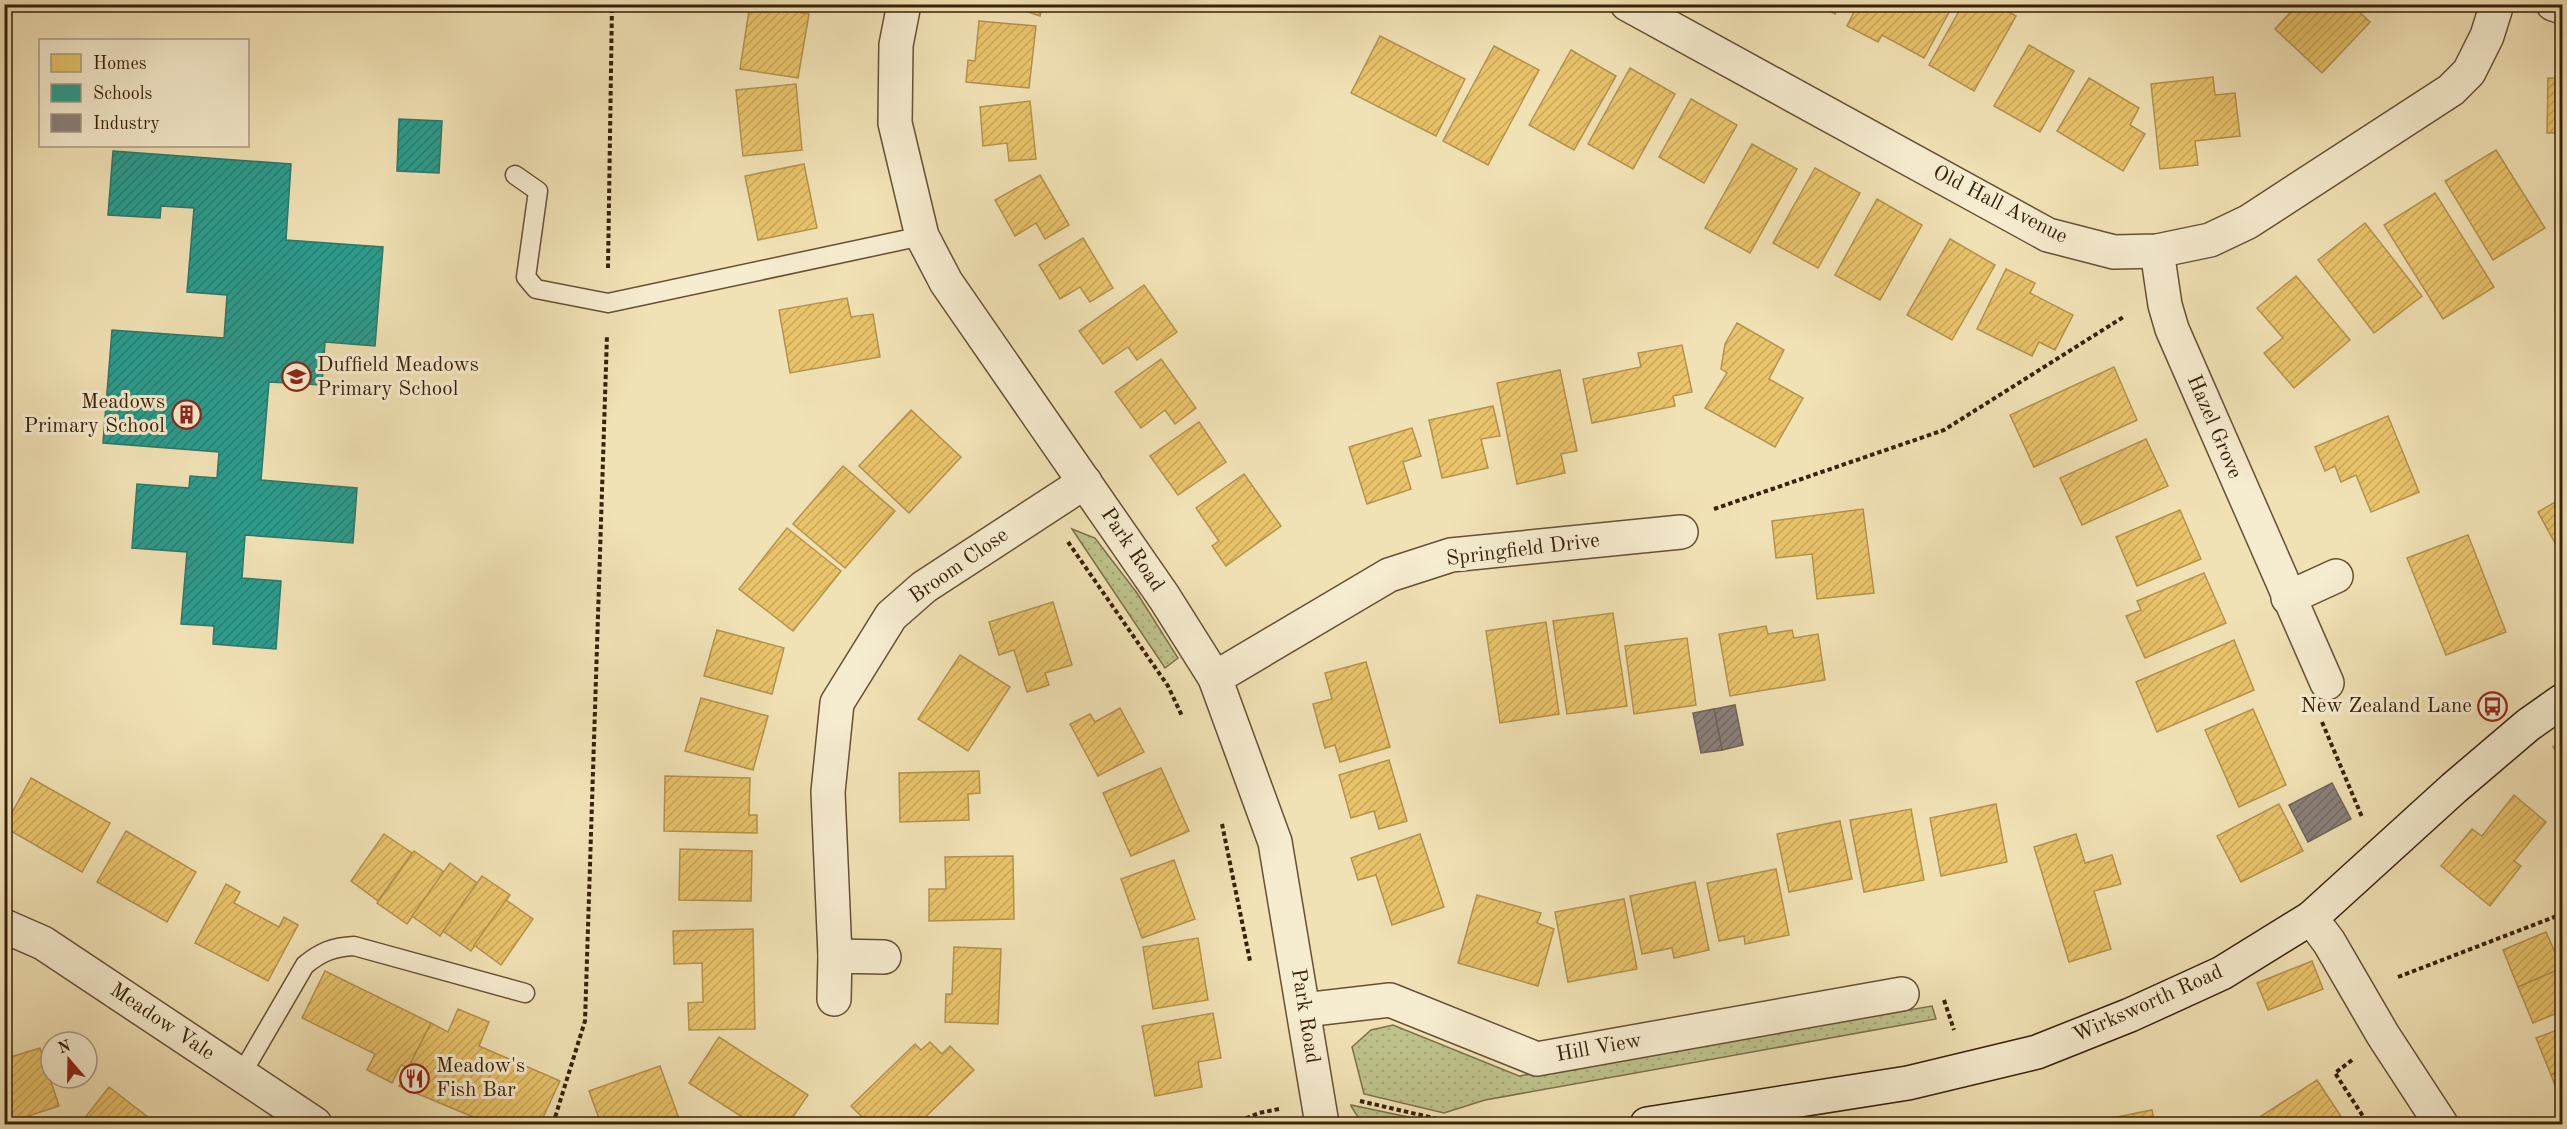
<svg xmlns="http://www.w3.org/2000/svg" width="2567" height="1129" font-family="'Old Standard TT',serif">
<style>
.grass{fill:url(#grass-dots);stroke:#7b714a;stroke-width:1.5}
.homes{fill:url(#homes-hatch);stroke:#b4934d;stroke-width:1.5}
.schools{fill:url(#schools-hatch);stroke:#2e7867;stroke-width:1.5}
.industry{fill:url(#industry-hatch);stroke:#71645a;stroke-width:1.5}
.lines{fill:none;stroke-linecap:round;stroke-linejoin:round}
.lane-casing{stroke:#665034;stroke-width:21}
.street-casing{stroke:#665034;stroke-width:36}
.secondary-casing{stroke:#382009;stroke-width:36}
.path{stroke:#382009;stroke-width:4;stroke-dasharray:4.5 3;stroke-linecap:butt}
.lane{stroke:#f6eccf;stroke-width:18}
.street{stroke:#f6eccf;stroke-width:33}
.secondary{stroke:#f6eccf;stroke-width:33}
.labels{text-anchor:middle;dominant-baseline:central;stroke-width:6;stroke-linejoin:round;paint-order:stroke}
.street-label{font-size:21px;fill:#382009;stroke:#f6eccf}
.poi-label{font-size:21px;fill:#382009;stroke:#f6eccf;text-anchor:start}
</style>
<defs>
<pattern id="grass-dots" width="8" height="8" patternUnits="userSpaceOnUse" patternTransform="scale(1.5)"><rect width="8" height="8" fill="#bec28b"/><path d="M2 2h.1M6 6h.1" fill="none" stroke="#a4a677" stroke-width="1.8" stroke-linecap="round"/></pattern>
<pattern id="homes-hatch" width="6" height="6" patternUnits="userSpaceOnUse" patternTransform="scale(1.5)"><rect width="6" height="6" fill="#e9c46a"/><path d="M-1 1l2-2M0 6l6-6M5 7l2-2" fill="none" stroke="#c9a85b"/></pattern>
<pattern id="schools-hatch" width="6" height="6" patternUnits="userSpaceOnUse" patternTransform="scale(1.5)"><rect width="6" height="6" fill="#2a9d8f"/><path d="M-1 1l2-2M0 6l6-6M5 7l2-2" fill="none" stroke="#258073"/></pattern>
<pattern id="industry-hatch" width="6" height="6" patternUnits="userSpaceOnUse" patternTransform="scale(1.5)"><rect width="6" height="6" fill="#8a817c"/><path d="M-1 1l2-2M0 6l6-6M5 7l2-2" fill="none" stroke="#726964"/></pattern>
</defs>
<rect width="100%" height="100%" fill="#f1e2b5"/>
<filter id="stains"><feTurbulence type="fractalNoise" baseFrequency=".00333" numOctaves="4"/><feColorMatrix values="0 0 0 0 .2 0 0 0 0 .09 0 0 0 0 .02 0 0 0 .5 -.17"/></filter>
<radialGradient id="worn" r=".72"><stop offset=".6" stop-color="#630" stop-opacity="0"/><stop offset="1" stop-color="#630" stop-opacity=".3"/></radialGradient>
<!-- grass -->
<g class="grass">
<polygon points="1072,529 1095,538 1137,593 1178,658 1165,668"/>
<polygon points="1932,1006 1936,1019 1485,1100 1444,1113 1364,1094 1352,1047 1371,1030 1393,1025 1519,1076"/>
<polygon points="1351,1106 1351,1105 1432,1122 1423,1124 1367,1124 1359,1119"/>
</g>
<!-- homes -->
<g class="homes">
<polygon points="750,4 809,14 798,78 740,69"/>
<polygon points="1005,4 1043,4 1040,16"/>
<polygon points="1817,4 1840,4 1835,14"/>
<polygon points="1858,4 1948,4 1952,7 1924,58 1882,35 1878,42 1847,26"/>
<polygon points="1963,4 1996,4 2016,16 1974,91 1929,65"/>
<polygon points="2298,4 2351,4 2370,22 2322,73 2275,29"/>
<polygon points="979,21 1036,26 1029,88 966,82 968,60 975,61"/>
<polygon points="1380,36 1465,79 1436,136 1351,93"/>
<polygon points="2029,45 2074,71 2040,132 1994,106"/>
<polygon points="1494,46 1539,70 1488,165 1443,141"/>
<polygon points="1571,50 1616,76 1574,150 1529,125"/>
<polygon points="1630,68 1675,94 1633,169 1588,144"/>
<polygon points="2213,77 2215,95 2235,93 2240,136 2195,141 2198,165 2160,169 2151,84"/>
<polygon points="2089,78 2139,108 2130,125 2145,134 2123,171 2057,131"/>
<polygon points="2548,78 2562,78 2562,133 2547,133"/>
<polygon points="796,84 802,150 743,156 736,90"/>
<polygon points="1691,99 1737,125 1704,183 1659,157"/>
<polygon points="1030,101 1036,159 1009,161 1007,143 983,146 980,107"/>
<polygon points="1752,144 1797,169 1750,253 1705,228"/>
<polygon points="2496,150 2545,228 2493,260 2445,181"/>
<polygon points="804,164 817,228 758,240 745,176"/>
<polygon points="1815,168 1860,193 1818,268 1773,243"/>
<polygon points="1040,175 1069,225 1045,239 1036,223 1015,236 995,200"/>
<polygon points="2435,193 2494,287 2443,319 2384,225"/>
<polygon points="1877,199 1922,225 1880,300 1835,275"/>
<polygon points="2365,223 2422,296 2374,333 2318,260"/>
<polygon points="1083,238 1113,288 1090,302 1080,287 1060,299 1039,265"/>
<polygon points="1950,239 1995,265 1952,340 1907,315"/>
<polygon points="2006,269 2035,283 2030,293 2073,315 2055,350 2039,342 2032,356 1977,329"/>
<polygon points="2296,276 2350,340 2294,388 2264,353 2283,338 2257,308"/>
<polygon points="1144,285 1177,332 1137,360 1128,347 1103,364 1079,331"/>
<polygon points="847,298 851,317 873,314 880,357 790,373 779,310"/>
<polygon points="1737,323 1784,350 1769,379 1803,398 1775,447 1705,408 1727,373 1721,369 1725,344"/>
<polygon points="1682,345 1692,392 1673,396 1675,406 1592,423 1583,379 1641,367 1638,353"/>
<polygon points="1161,359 1196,408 1175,424 1165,410 1141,428 1115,392"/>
<polygon points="2114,367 2137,420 2034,467 2010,415"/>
<polygon points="1560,370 1577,451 1561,454 1565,473 1517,484 1497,383"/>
<polygon points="1493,406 1500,436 1481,439 1488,468 1442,478 1429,420"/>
<polygon points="911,410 961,457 909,513 859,466"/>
<polygon points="2388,416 2419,492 2371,512 2356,475 2341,482 2335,466 2325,471 2315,447"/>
<polygon points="1199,422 1226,462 1178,495 1150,456"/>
<polygon points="1412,428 1421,456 1403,462 1411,489 1367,504 1349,447"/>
<polygon points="2146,439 2168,486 2082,525 2060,478"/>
<polygon points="843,466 895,511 845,568 793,524"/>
<polygon points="1244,474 1281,526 1226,566 1212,546 1219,541 1196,508"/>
<polygon points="2562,498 2562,556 2538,512"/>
<polygon points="1863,509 1874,593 1817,599 1812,554 1776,558 1772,521"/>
<polygon points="2180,510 2201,559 2137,586 2116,537"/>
<polygon points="787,528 841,571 793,631 739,589"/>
<polygon points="2468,535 2506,632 2446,655 2407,558"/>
<polygon points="2204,573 2226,623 2145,658 2126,616 2141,610 2137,601"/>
<polygon points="1053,602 1072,665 1045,673 1049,685 1027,692 1014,650 999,655 989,622"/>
<polygon points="1613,613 1627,706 1567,714 1553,621"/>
<polygon points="1546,622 1559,714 1500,723 1486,631"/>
<polygon points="1766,626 1768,634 1792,630 1794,638 1818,634 1825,680 1730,696 1719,634"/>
<polygon points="717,630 784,648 772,694 704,676"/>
<polygon points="1687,638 1696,705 1634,714 1625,646"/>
<polygon points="2234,640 2254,690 2157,732 2136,682"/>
<polygon points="960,655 1010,687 968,751 918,719"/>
<polygon points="1366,662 1390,747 1340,762 1335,745 1325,748 1313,704 1332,699 1325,673"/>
<polygon points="701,698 768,716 753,770 685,751"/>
<polygon points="1120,708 1144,752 1098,776 1070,724 1090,714 1095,722"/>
<polygon points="2253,709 2286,785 2239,807 2205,730"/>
<polygon points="2562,740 2562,760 2553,747"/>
<polygon points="1389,760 1407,821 1379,829 1374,811 1351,818 1339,775"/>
<polygon points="1161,768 1189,831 1131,856 1103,793"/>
<polygon points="979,771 980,793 968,794 969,820 900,822 899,773"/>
<polygon points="665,776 750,778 749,815 757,815 757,833 664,831"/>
<polygon points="31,778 110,823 82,872 4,827"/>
<polygon points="2514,795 2546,822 2514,861 2521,866 2490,906 2441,866 2472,829 2482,836"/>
<polygon points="1996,804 2007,862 1941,876 1930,818"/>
<polygon points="2279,804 2303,851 2241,882 2217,836"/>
<polygon points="1911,809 1924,880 1864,892 1850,820"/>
<polygon points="1840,821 1852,879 1789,892 1777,834"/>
<polygon points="126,831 196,872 167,922 97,882"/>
<polygon points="384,834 412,853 378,901 351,881"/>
<polygon points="1420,834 1444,907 1392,925 1376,875 1358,880 1351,858"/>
<polygon points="2076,834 2085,863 2112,855 2121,884 2094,891 2111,949 2069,962 2034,847"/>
<polygon points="680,849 752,851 751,901 679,900"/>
<polygon points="414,851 444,872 407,924 377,903"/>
<polygon points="1013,856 1014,919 929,921 929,889 946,889 945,857"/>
<polygon points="1174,860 1195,919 1142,938 1121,879"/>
<polygon points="450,863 477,883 440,936 412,916"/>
<polygon points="1776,869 1789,935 1745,944 1744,936 1719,941 1707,883"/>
<polygon points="482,876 510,895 471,951 443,931"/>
<polygon points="1695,882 1709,950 1674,958 1672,948 1642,954 1630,896"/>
<polygon points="226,884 240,892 234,903 279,927 284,917 298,925 268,981 195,943"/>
<polygon points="1477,895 1541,913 1537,923 1554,929 1538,986 1458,963"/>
<polygon points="1624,899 1637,969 1568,982 1555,912"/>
<polygon points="506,900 533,919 501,965 474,945"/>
<polygon points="753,929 755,1029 689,1030 688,1003 703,1002 702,963 674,964 673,931"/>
<polygon points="2546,932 2562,968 2518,987 2503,950"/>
<polygon points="1198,938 1208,1000 1153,1009 1143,947"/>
<polygon points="954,947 1001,949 998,1024 945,1022 946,994 952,994"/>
<polygon points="2312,961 2323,989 2268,1010 2257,983"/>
<polygon points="2562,968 2562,1011 2533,1023 2518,987"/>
<polygon points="325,971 431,1023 408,1068 401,1065 392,1083 367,1070 375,1054 302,1018"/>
<polygon points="458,1009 489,1022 479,1046 560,1081 540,1124 490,1124 399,1086 431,1023 448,1032"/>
<polygon points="1213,1013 1221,1058 1198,1062 1202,1087 1155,1096 1142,1026"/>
<polygon points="2562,1028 2562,1070 2551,1075 2536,1038"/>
<polygon points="719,1037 808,1095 788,1124 753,1124 689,1083"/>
<polygon points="930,1042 942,1054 950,1046 974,1070 918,1124 869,1124 851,1106 915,1044 921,1050"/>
<polygon points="40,1048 59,1106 4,1124 4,1059"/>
<polygon points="660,1066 681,1124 601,1124 589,1091"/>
<polygon points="2562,1070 2562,1104 2551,1075"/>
<polygon points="2317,1080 2346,1124 2249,1124"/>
<polygon points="109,1087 157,1124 80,1124"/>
<polygon points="2152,1110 2155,1124 2082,1124"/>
</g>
<!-- schools -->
<g class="schools">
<polygon points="399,119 442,121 439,173 397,171"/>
<polygon points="113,151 291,164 286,240 383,247 375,346 325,342 322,385 269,382 261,480 357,488 353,543 245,535 242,578 281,581 276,649 213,644 214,626 181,624 187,552 132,548 137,484 189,488 190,476 217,478 219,452 103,443 112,330 224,338 227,295 187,292 194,208 161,206 160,218 108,215"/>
</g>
<!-- industry -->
<g class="industry">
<polygon points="1735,705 1743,745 1722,750 1714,709"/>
<polygon points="1714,709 1722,750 1701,753 1693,713"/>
<polygon points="2332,783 2351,819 2308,842 2289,805"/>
</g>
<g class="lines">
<defs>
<g id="lane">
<polyline points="515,175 538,191 526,277 536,289 608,303 922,236"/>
<path d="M241,1075l64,-110c16,-13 28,-18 49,-19l171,47"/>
</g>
<g id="street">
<polyline points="904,4 896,45 895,123 922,236 946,282 1164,597 1215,678 1275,842 1322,1124"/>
<polyline points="1627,4 2048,235 2114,252 2157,251 2210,240 2248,222 2451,90 2469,72 2487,36 2497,4"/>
<polyline points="2553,4 2562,7"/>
<polyline points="2157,251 2165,305 2172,329 2327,683"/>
<polyline points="2288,598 2336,576"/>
<polyline points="1215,678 1389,575 1451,555 1681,532"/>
<polyline points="2311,918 2329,942 2383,1035 2441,1124"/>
<polyline points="4,926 43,943 315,1124"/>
<polyline points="835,956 828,792 837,703 891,616 924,587 1085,482"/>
<polyline points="834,999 835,956 884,957"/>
<polyline points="1304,1010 1390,1000 1537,1059 1902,994"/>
</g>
<polyline id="secondary" points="1647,1124 1908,1083 2037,1052 2130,1015 2222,973 2311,918 2454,788 2528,725 2562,701"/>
</defs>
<!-- lane casing -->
<use href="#lane" class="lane-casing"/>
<!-- street casing -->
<use href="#street" class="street-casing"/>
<!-- secondary casing -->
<use href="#secondary" class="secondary-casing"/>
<!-- path -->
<g class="path">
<polyline points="608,268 612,4"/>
<polyline points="1714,509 1944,430 2125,316"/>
<polyline points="1068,542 1168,686 1182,716"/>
<polyline points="2322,722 2362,817"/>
<polyline points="1222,824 1250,961"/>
<polyline points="2398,977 2562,914"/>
<polyline points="1944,1000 1954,1030"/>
<polyline points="2352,1060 2335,1073 2368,1124"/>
<polyline points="1360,1101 1442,1120 1443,1124"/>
<polyline points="553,1124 585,1021 607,335"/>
<polyline points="1232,1124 1259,1113 1279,1109"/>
</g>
<!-- lane -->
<use href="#lane" class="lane"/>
<!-- street -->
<use href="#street" class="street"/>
<!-- secondary -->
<use href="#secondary" class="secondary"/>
</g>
<!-- icons -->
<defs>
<symbol id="school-ring" viewBox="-11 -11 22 22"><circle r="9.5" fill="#f6eccf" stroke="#8f2418" stroke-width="1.5"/><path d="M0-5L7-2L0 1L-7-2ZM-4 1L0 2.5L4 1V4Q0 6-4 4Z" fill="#8f2418"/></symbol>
<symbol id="building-ring" viewBox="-11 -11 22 22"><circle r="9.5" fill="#f6eccf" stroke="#8f2418" stroke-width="1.5"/><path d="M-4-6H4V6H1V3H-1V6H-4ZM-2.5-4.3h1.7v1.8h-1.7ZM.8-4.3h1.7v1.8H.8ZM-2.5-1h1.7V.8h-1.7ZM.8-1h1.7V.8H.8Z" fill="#8f2418"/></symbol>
<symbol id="bus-ring" viewBox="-11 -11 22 22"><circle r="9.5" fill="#f6eccf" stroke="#8f2418" stroke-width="1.5"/><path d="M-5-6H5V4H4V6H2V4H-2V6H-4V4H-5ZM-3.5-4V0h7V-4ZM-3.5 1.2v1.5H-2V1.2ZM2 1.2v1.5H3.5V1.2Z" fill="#8f2418"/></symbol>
<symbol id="restaurant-ring" viewBox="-11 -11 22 22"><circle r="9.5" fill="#f6eccf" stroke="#8f2418" stroke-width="1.5"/><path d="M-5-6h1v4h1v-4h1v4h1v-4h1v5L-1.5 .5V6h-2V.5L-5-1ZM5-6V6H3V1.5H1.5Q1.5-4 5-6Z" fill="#8f2418"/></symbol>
</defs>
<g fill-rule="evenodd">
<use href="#school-ring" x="280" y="360" width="33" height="33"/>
<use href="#building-ring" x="170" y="398" width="33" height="33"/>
<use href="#bus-ring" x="2476" y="690" width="33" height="33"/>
<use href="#restaurant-ring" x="398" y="1062" width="33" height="33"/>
</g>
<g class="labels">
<!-- street labels -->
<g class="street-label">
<text transform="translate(2000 205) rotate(27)">Old Hall Avenue</text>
<text transform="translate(2214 427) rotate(67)">Hazel Grove</text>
<text transform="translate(1132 550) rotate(56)">Park Road</text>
<text transform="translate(1523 550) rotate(-7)">Springfield Drive</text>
<text transform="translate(959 566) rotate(-35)">Broom Close</text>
<text transform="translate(2148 1004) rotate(-24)">Wirksworth Road</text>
<text transform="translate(1305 1016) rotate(81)">Park Road</text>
<text transform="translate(162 1022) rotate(34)">Meadow Vale</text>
<text transform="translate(1599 1048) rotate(-10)">Hill View</text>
</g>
<!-- poi labels -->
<g class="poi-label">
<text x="317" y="365">Duffield Meadows<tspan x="317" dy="24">Primary School</tspan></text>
<text x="165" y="402" text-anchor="end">Meadows<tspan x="165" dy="24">Primary School</tspan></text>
<text x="2472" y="706" text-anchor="end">New Zealand Lane</text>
<text x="436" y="1066">Meadow's<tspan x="436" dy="24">Fish Bar</tspan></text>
</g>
</g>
<!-- margin -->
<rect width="2567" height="1129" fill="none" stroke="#f1e2b5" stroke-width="24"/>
<rect x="6" y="6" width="2555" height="1117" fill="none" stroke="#382009" stroke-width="3"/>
<rect x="12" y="12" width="2543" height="1105" fill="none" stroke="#382009" stroke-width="1.5"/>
<!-- legend -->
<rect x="39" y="39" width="210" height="108" fill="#f6eccf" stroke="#aa9a80" stroke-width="1.5"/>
<rect x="51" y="54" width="30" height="18" fill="#e9c46a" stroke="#aa9a80" stroke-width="1.5"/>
<text x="93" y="69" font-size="18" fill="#382009">Homes</text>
<rect x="51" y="84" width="30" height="18" fill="#2a9d8f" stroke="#aa9a80" stroke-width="1.5"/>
<text x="93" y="99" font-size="18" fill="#382009">Schools</text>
<rect x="51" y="114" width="30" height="18" fill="#8a817c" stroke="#aa9a80" stroke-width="1.5"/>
<text x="93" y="129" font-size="18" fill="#382009">Industry</text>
<!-- north arrow -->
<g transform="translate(69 1060) rotate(340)"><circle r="28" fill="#f6eccf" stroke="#aa9a80" stroke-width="1.5"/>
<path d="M0-4.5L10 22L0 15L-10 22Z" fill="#8f2418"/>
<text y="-9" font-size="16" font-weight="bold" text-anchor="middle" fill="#382009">N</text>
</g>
<rect width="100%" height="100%" filter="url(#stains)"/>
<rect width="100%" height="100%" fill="url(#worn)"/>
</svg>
